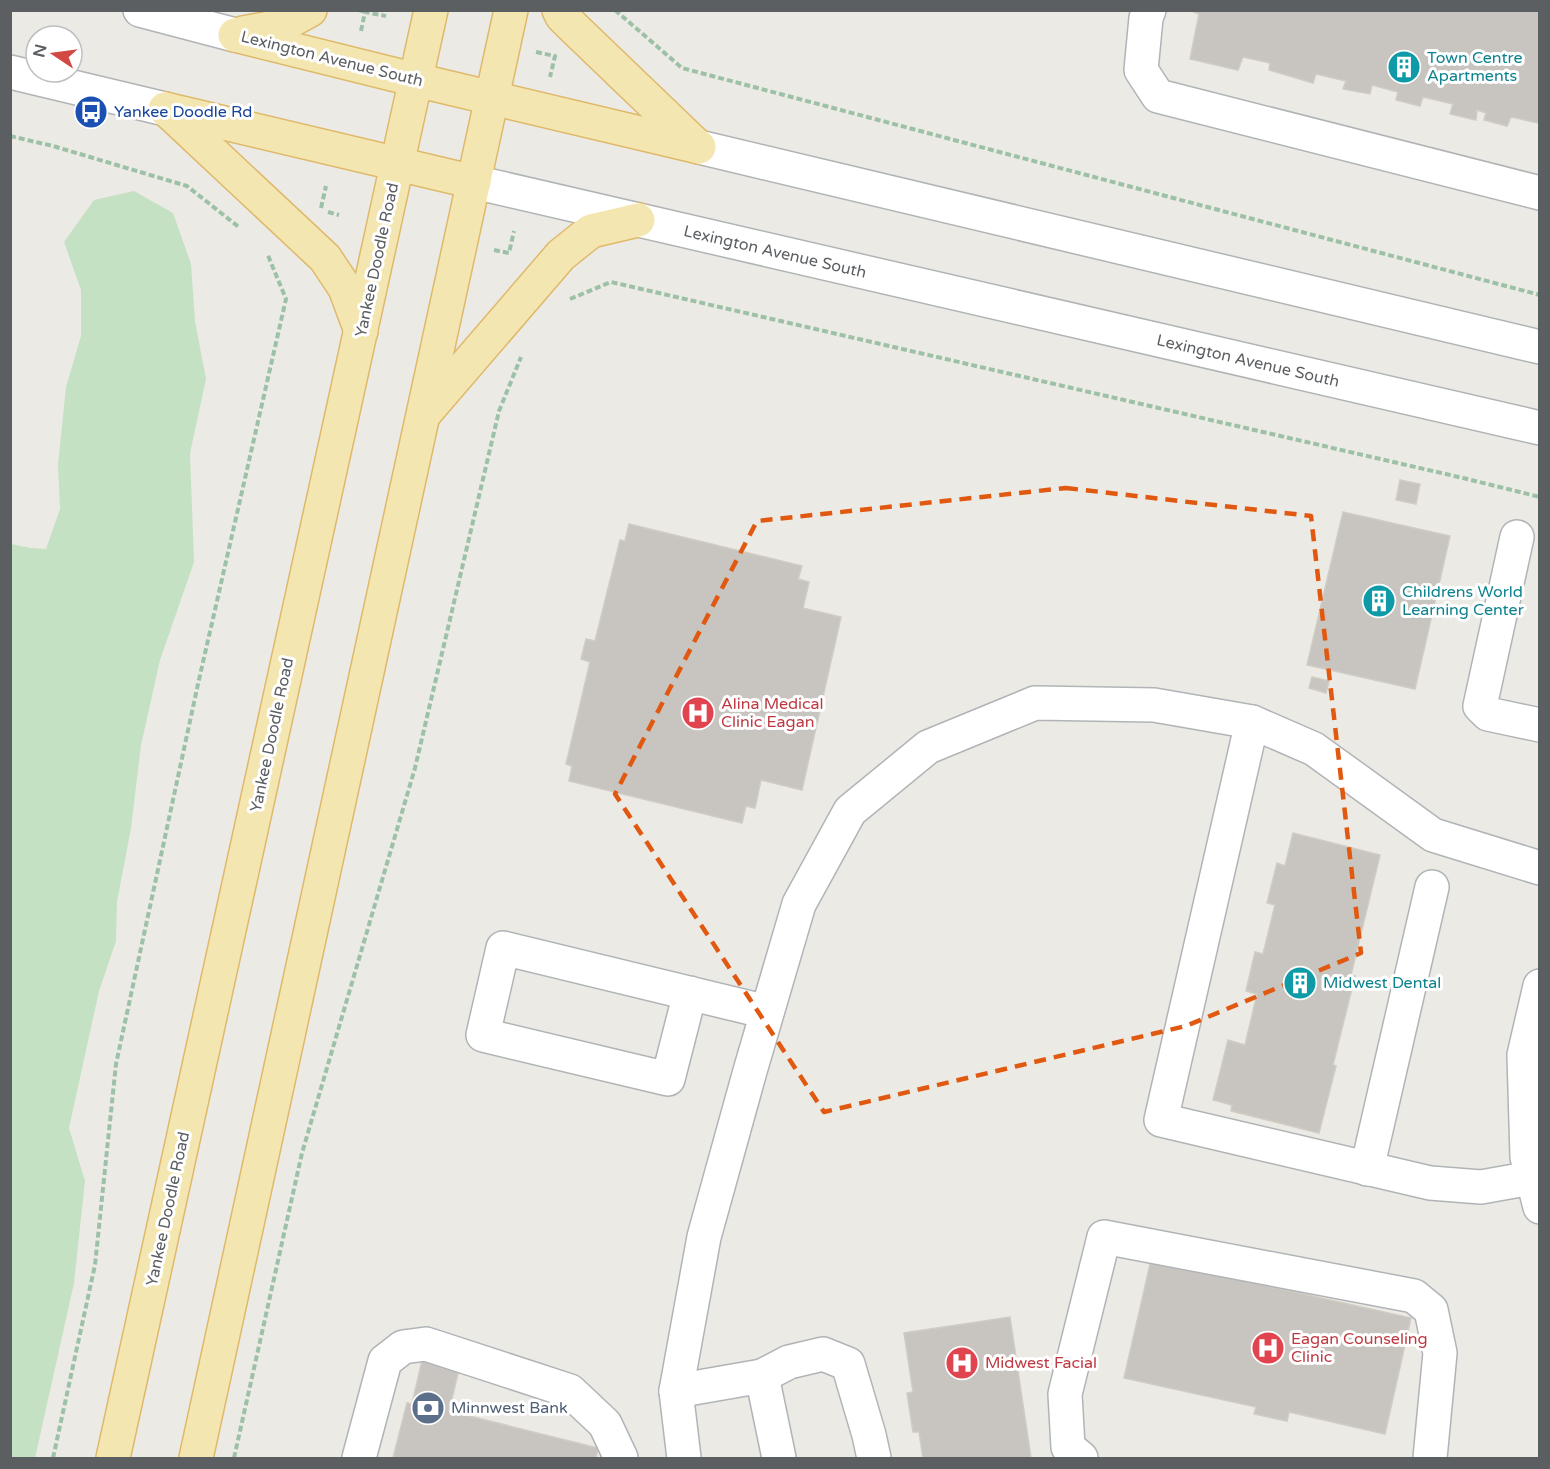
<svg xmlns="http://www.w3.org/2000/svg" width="1550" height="1469" font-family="'Varela Round',sans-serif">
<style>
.green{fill:#c5e1c3}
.building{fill:#c8c5c0;stroke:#d0ccc3;stroke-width:1.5}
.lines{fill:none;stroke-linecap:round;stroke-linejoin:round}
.minor-casing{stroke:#b1b4b7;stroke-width:36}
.major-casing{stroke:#dfb96b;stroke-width:36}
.path{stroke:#9dc1a6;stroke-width:4;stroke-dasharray:6 3;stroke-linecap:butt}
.minor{stroke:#fff;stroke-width:33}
.major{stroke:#f4e6b1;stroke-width:33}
.marked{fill:none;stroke:#e15910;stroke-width:4.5;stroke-dasharray:12 8;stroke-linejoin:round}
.labels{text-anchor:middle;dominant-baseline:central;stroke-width:6;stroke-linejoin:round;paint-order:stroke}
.culture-label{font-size:16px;fill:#0d838f;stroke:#fff;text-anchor:start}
.street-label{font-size:16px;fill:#5c5f62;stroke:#fff}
.transit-label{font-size:16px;fill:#164399;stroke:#fff;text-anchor:start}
.health-label{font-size:16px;fill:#be3a42;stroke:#fff;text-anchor:start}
.service-label{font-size:16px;fill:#4e5e75;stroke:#fff;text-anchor:start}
</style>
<rect width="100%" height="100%" fill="#eceae4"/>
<!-- green -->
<polygon class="green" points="134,191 173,213 191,264 195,321 206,379 190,453 194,562 160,660 141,745 131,828 117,902 116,941 99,991 69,1128 85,1181 74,1283 35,1458 11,1458 11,544 31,548 46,549 60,509 58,465 66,387 81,336 81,290 64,242 94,200"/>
<!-- building -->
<g class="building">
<polygon points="1189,10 1540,10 1540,121 1538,123 1511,117 1507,126 1484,120 1486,113 1477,110 1476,120 1450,114 1453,104 1423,97 1420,106 1396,100 1398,92 1372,85 1370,94 1343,89 1346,81 1316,74 1313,83 1269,70 1270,63 1243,57 1238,70 1190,59 1199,14"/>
<polygon points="1400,480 1420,484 1416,504 1396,500"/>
<polygon points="1343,512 1450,536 1415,689 1307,665"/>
<polygon points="629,524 802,566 798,579 809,582 803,608 841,617 802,790 761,780 755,808 746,806 742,823 569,781 572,766 566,764 590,662 581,659 586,639 595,641 620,540 625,541"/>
<polygon points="1312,677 1329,681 1326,693 1309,688"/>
<polygon points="1293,833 1380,855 1351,975 1355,976 1333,1065 1336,1066 1319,1133 1231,1111 1232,1105 1213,1100 1228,1040 1245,1045 1257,994 1246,991 1255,952 1263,954 1275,905 1267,903 1277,863 1285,866"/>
<polygon points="1151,1260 1411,1318 1385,1434 1289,1412 1287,1421 1254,1414 1256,1407 1124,1378"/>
<polygon points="1010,1317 1031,1458 923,1458 919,1432 913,1432 907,1393 913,1392 904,1333"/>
<polygon points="424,1352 461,1361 449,1411 598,1448 596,1458 393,1458 407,1403 412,1404"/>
</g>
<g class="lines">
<defs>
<g id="minor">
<polyline points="140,10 235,35"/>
<polyline points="1149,10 1146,18 1141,70 1158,96 1540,193"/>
<polyline points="10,72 165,109"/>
<polyline points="699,147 1540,347"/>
<polyline points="474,182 1540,428"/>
<polyline points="1517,537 1480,706 1488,714 1540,725"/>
<polyline points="1252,722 1161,1120 1430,1183 1481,1187 1532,1178"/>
<polyline points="1540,986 1524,1055 1527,1157 1540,1207"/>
<polyline points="690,993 668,1079 483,1035 503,948 767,1012"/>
<polyline points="1367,1169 1432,887"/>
<polyline points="762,1376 779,1458"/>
<polyline points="676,1391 762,1376 789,1362 823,1354 848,1364 869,1435 874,1458"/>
<polyline points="359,1458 385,1361 403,1347 426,1344 570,1391 605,1424 621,1458"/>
<polyline points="684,1458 676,1391 704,1237 750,1071 799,904 850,811 928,747 1035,703 1154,705 1252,722 1314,749 1433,835 1540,868"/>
<polyline points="1081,1458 1068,1447 1065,1394 1104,1237 1414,1296 1431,1310 1440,1353 1430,1458"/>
</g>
<g id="major">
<polyline points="559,10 562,16 573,27 697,146"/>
<polyline points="243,33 281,26 310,10"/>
<polyline points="235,35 416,80 699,147"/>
<polyline points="165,109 474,182"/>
<polyline points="167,110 325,258 345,288 361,331"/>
<polyline points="425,413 561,255 591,231 638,220"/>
<polyline points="113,1458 431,10"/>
<polyline points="196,1458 511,10"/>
</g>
</defs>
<!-- minor casing -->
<use href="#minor" class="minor-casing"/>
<!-- major casing -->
<use href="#major" class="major-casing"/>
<!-- path -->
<g class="path">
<polyline points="359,10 365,12"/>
<polyline points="615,10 682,68 1540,295"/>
<polyline points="361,31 365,12 386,16"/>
<polyline points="536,52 555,56 550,77"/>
<polyline points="10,136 53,146 187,186 240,228"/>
<polyline points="321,208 326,186"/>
<polyline points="328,212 339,215"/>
<polyline points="494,250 509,253 514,231"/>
<polyline points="570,299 611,282 1463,478 1540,497"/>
<polyline points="53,1458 95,1265 116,1064 198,684 286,299 267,253"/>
<polyline points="234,1458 302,1153 415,768 499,411 521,357"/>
</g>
<!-- minor -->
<use href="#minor" class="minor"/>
<!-- major -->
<use href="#major" class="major"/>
</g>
<!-- marked area -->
<path class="marked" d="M1066,488l245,28 50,437 -175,73 -362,86 -209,-318 142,-273z"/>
<!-- icons -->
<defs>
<symbol id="building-disc" viewBox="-11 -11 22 22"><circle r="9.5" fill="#0f9aa8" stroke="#fff"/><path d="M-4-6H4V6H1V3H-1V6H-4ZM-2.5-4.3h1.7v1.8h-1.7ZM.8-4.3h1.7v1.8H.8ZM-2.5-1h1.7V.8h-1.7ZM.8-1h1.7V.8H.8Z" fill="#fff"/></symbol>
<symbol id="bus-disc" viewBox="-11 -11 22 22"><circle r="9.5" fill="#1a4fb4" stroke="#fff"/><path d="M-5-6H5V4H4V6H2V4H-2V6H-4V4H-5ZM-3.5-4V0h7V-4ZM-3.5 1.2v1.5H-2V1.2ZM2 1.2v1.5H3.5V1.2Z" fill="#fff"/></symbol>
<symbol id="hospital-disc" viewBox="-11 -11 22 22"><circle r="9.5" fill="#e0444e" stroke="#fff"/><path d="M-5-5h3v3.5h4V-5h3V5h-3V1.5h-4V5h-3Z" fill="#fff"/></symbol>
<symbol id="bank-disc" viewBox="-11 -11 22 22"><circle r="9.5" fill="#5c6f8a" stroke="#fff"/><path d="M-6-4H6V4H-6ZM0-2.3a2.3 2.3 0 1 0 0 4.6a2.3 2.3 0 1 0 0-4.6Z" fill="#fff"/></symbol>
</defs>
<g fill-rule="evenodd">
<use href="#building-disc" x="1385" y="48" width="38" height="38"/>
<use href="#bus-disc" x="72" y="93" width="38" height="38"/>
<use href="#building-disc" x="1360" y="582" width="38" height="38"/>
<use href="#hospital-disc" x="679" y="694" width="38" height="38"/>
<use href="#building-disc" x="1281" y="964" width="38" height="38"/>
<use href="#hospital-disc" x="1249" y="1329" width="38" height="38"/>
<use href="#hospital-disc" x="943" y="1344" width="38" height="38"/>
<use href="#bank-disc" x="409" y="1389" width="38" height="38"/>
</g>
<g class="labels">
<!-- culture labels -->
<g class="culture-label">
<text x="1427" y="58">Town Centre<tspan x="1427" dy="18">Apartments</tspan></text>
<text x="1402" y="592">Childrens World<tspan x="1402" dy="18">Learning Center</tspan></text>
<text x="1323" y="983">Midwest Dental</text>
</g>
<!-- street labels -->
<g class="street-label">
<text transform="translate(332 59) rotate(14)">Lexington Avenue South</text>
<text transform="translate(775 252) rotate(13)">Lexington Avenue South</text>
<text transform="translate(377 260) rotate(-78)">Yankee Doodle Road</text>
<text transform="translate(1248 361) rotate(13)">Lexington Avenue South</text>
<text transform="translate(272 735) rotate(-78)">Yankee Doodle Road</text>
<text transform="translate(168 1209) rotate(-78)">Yankee Doodle Road</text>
</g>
<!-- transit labels -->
<g class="transit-label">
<text x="114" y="112">Yankee Doodle Rd</text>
</g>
<!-- health labels -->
<g class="health-label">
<text x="721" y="704">Alina Medical<tspan x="721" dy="18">Clinic Eagan</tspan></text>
<text x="1291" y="1339">Eagan Counseling<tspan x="1291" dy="18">Clinic</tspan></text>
<text x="985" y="1363">Midwest Facial</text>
</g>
<!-- service labels -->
<g class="service-label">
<text x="451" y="1408">Minnwest Bank</text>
</g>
</g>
<!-- border -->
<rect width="1550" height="1469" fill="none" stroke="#5c5f62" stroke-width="24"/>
<!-- north arrow -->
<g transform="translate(54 54) rotate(283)"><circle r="28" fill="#ffffff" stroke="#bebfc0" stroke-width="1.5"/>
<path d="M0-4.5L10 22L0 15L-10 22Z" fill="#d24944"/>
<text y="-9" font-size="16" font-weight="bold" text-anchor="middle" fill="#5c5f62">N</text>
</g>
</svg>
